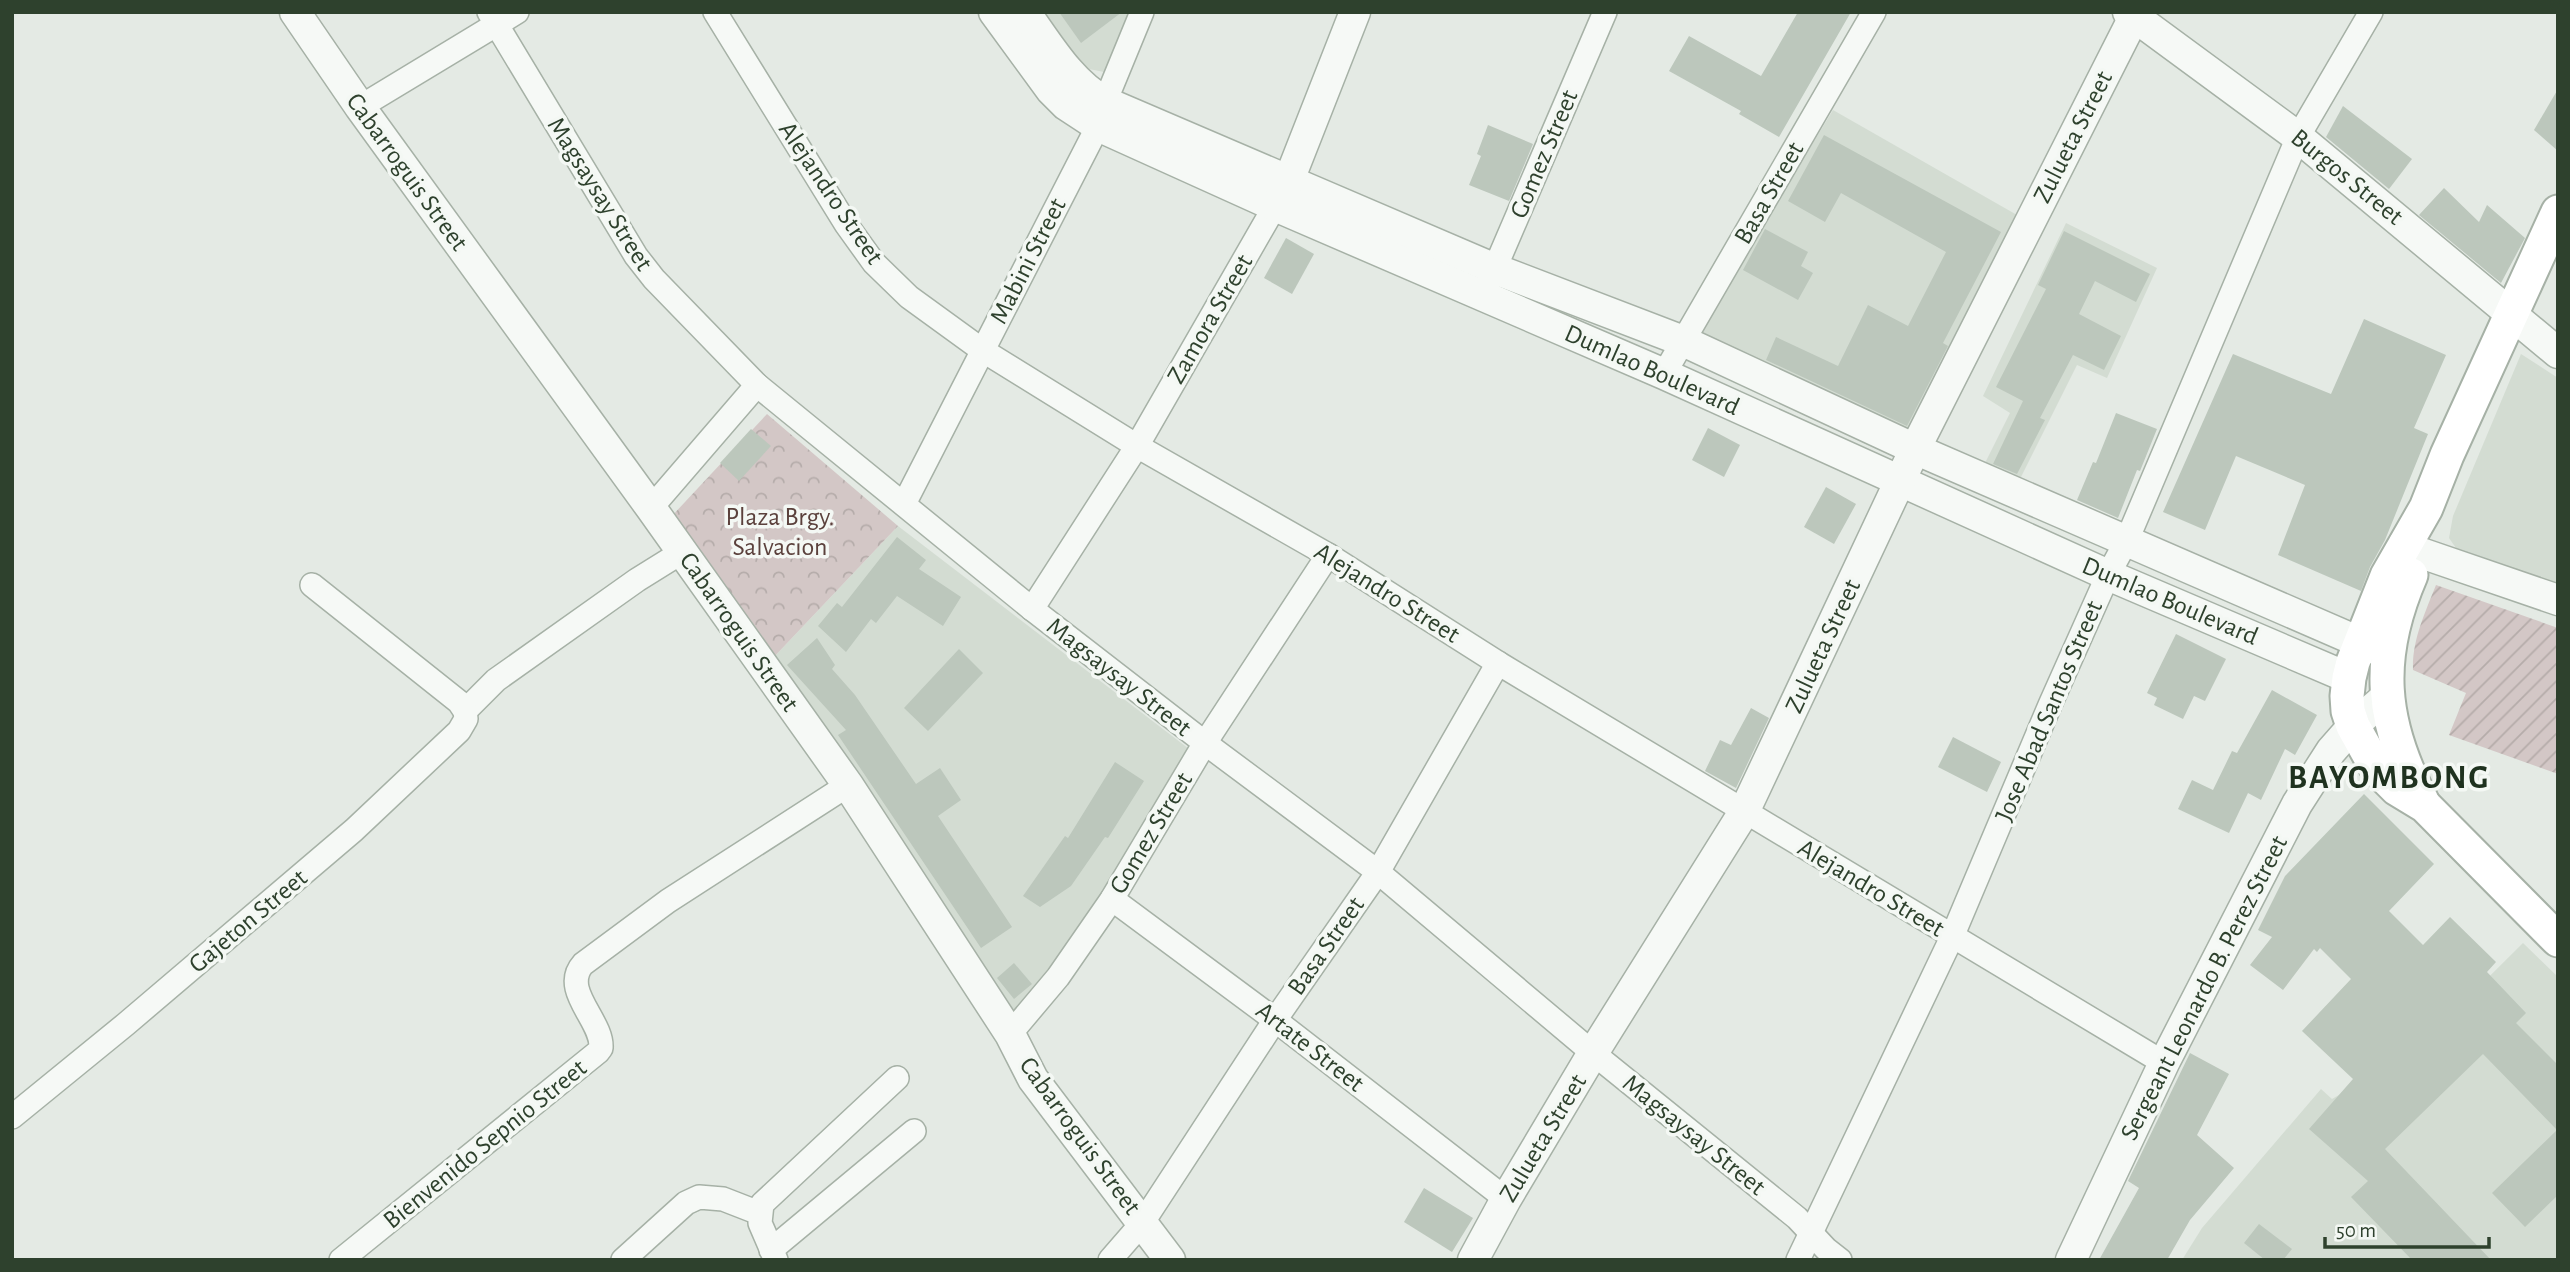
<svg xmlns="http://www.w3.org/2000/svg" width="2570" height="1272" font-family="'Alegreya Sans',sans-serif">
<style>
.built{fill:#d3dcd2}
.forest{fill:url(#forest-crowns)}
.garden{fill:url(#garden-furrows)}
.building{fill:#bcc7bc}
.lines{fill:none;stroke-linecap:round;stroke-linejoin:round}
.minor-casing{stroke:#a6b1a6;stroke-width:26}
.tertiary-casing{stroke:#a6b1a6;stroke-width:33}
.secondary-casing{stroke:#a6b1a6;stroke-width:37}
.minor{stroke:#f6f9f6;stroke-width:23}
.tertiary{stroke:#f6f9f6;stroke-width:30}
.secondary{stroke:#fff;stroke-width:33}
.labels{text-anchor:middle;dominant-baseline:central;stroke-width:7;stroke-linejoin:round;paint-order:stroke}
.street-label{font-size:26px;fill:#2e412d;stroke:#f4f8f4}
.park-label{font-size:26px;fill:#5b413c;stroke:#f4f8f4}
.district-label{font-size:33px;font-weight:bold;letter-spacing:2px;fill:#1f321f;stroke:#f4f8f4}
</style>
<defs>
<pattern id="forest-crowns" width="20" height="18" patternUnits="userSpaceOnUse" patternTransform="scale(1.75)"><rect width="20" height="18" fill="#d3c7c6"/><path d="M2 6a3 3 0 1 1 6 0M12 15a3 3 0 1 1 6 0" fill="none" stroke="#b5acaa"/></pattern>
<pattern id="garden-furrows" width="10" height="10" patternUnits="userSpaceOnUse" patternTransform="scale(1.75)"><rect width="10" height="10" fill="#d3c7c6"/><path d="M-1 1l2-2M0 10L10 0M9 11l2-2" fill="none" stroke="#b5acaa"/></pattern>
</defs>
<rect width="100%" height="100%" fill="#e4eae4"/>
<!-- built -->
<g class="built">
<polygon points="1045,12 1132,12 1109,73 1089,69 1077,58"/>
<polygon points="1833,110 2024,219 1913,435 1698,332"/>
<polygon points="2066,223 2157,268 2107,378 2077,365 2019,481 1983,467 2010,413 1983,396"/>
<polygon points="2521,354 2558,378 2558,597 2458,551 2449,538 2453,516"/>
<polygon points="898,526 1193,752 1106,905 1019,1020 773,658"/>
<polygon points="2523,943 2558,977 2558,1260 2182,1260 2202,1228 2321,1089 2332,1099 2346,1091 2366,1099"/>
</g>
<!-- forest -->
<polygon class="forest" points="767,414 898,526 773,658 671,517"/>
<!-- garden -->
<path class="garden" d="M2436,585l122,43v146l-109,-39 17,-42 -53,-23c-1,-30 12,-57 23,-85z"/>
<!-- building -->
<g class="building">
<polygon points="1059,12 1122,12 1081,43"/>
<polygon points="1798,12 1851,12 1779,137 1739,114 1741,111 1669,71 1689,36 1761,76"/>
<polygon points="2558,89 2558,151 2534,130"/>
<polygon points="2343,106 2412,159 2389,189 2326,137"/>
<polygon points="1488,125 1533,144 1509,201 1469,185 1481,156 1477,154"/>
<polygon points="1824,135 2001,232 1943,343 1948,346 1907,426 1766,360 1776,337 1838,366 1868,305 1908,326 1946,252 1841,193 1825,222 1788,201"/>
<polygon points="2444,188 2479,222 2487,205 2525,238 2501,283 2419,215"/>
<polygon points="1765,229 1808,252 1801,266 1813,273 1798,300 1743,270"/>
<polygon points="2064,231 2150,274 2136,302 2095,281 2079,314 2121,336 2104,370 2073,355 2040,418 2045,420 2017,474 1993,464 2023,401 1996,387 2046,289 2038,285"/>
<polygon points="1286,238 1314,254 1292,294 1264,278"/>
<polygon points="2364,319 2446,355 2414,428 2428,434 2385,540 2370,567 2361,591 2278,555 2305,485 2236,456 2205,530 2163,512 2233,354 2331,394"/>
<polygon points="2116,413 2157,429 2140,471 2137,470 2118,518 2077,500 2093,462 2096,463"/>
<polygon points="1708,428 1740,445 1724,477 1692,460"/>
<polygon points="751,429 771,446 739,481 720,463"/>
<polygon points="1826,487 1856,504 1834,544 1804,527"/>
<polygon points="897,537 926,560 919,569 961,597 943,626 897,596 876,623 871,619 846,652 818,626 837,603 842,607"/>
<polygon points="2176,634 2226,659 2205,701 2194,696 2183,719 2154,705 2157,698 2147,693"/>
<polygon points="817,638 835,665 832,669 855,695 916,784 940,768 961,800 938,816 1012,927 981,948 838,735 846,730 787,665"/>
<polygon points="959,649 983,673 928,731 904,708"/>
<polygon points="2272,690 2317,715 2295,755 2285,749 2261,800 2248,793 2229,833 2178,809 2192,780 2213,790 2232,751 2237,753"/>
<polygon points="1751,708 1769,718 1736,788 1705,771 1720,740 1731,745"/>
<polygon points="1953,737 2001,762 1987,792 1938,767"/>
<polygon points="1115,762 1144,781 1108,838 1105,837 1071,886 1040,907 1023,896 1065,836 1068,838"/>
<polygon points="2364,794 2434,864 2389,911 2423,945 2450,917 2496,962 2487,972 2526,1013 2516,1023 2558,1065 2558,1195 2525,1227 2492,1193 2557,1130 2483,1054 2385,1149 2491,1260 2412,1260 2351,1197 2368,1181 2309,1129 2353,1079 2302,1031 2351,979 2320,948 2317,952 2314,949 2283,990 2250,965 2272,937 2258,930 2285,876"/>
<polygon points="1014,963 1032,984 1014,999 997,978"/>
<polygon points="2190,1053 2229,1074 2197,1135 2234,1168 2190,1220 2167,1260 2099,1260 2139,1188 2128,1181"/>
<polygon points="1424,1188 1473,1218 1452,1252 1404,1222"/>
<polygon points="2259,1224 2292,1249 2283,1260 2265,1260 2244,1243"/>
</g>
<g class="lines">
<defs>
<g id="minor">
<polyline points="489,12 636,256 654,279 757,385 1032,609 1205,743 1378,872 1593,1053 1797,1218 1826,1249 1840,1260"/>
<polyline points="715,12 846,224 874,263 909,297 982,350 1137,446 1328,555 1498,663 2164,1063"/>
<polyline points="360,107 517,12"/>
<polyline points="1489,282 1605,12"/>
<polyline points="1664,374 1874,12"/>
<polyline points="904,504 1098,126 1105,102 1142,12"/>
<polyline points="651,508 757,385"/>
<polyline points="1032,609 1137,446 1275,206"/>
<polyline points="465,711 496,680 637,580 682,552"/>
<polyline points="1112,899 1275,1020 1506,1199"/>
<polyline points="1010,1034 1058,977 1112,899 1205,743 1328,555"/>
<polyline points="12,1117 126,1024 354,830 459,731 466,719 465,711 459,702 312,585"/>
<polyline points="771,1250 914,1131"/>
<path d="M341,1260l257,-208 3,-4c2,-27 -41,-58 -18,-84l85,-63 180,-116"/>
<polyline points="623,1260 686,1203 699,1197 723,1199 759,1213"/>
<polyline points="776,1260 760,1223 762,1204 897,1078"/>
<polyline points="1110,1260 1143,1222 1275,1020 1378,872 1498,663"/>
<polyline points="1798,1260 1952,937 2050,705 2108,575 2127,540 2298,137 2371,12"/>
</g>
<g id="tertiary">
<polyline points="295,12 360,107 651,508 848,785 1010,1034 1033,1079 1170,1260"/>
<polyline points="994,12 1051,90 1066,105 1098,126 1275,206 1664,374 2108,575 2349,678"/>
<path d="M1025,12c24,33 44,69 80,90l390,167 188,72 232,108 465,202"/>
<polyline points="2128,12 2298,137 2558,353"/>
<polyline points="1280,197 1289,180 1355,12"/>
<polyline points="2404,544 2421,553 2558,600"/>
<polyline points="1473,1260 1506,1199 1593,1053 1744,812 1915,449 2134,17"/>
<polyline points="2071,1260 2164,1063 2297,804 2331,751 2353,726 2387,696"/>
</g>
<g id="secondary">
<polyline points="2558,212 2447,455 2426,508 2387,576 2353,662 2349,678 2347,696 2348,711 2353,726 2377,769 2397,789 2425,806 2558,940"/>
<path d="M2411,575c-36,83 -31,146 11,226"/>
</g>
</defs>
<!-- minor casing -->
<use href="#minor" class="minor-casing"/>
<!-- tertiary casing -->
<use href="#tertiary" class="tertiary-casing"/>
<!-- secondary casing -->
<use href="#secondary" class="secondary-casing"/>
<!-- minor -->
<use href="#minor" class="minor"/>
<!-- tertiary -->
<use href="#tertiary" class="tertiary"/>
<!-- secondary -->
<use href="#secondary" class="secondary"/>
</g>
<g class="labels">
<!-- street labels -->
<g class="street-label">
<text transform="translate(2073 137) rotate(-63)">Zulueta Street</text>
<text transform="translate(1544 154) rotate(-67)">Gomez Street</text>
<text transform="translate(407 172) rotate(54)">Cabarroguis Street</text>
<text transform="translate(2347 177) rotate(39)">Burgos Street</text>
<text transform="translate(831 193) rotate(56)">Alejandro Street</text>
<text transform="translate(1769 193) rotate(-60)">Basa Street</text>
<text transform="translate(600 194) rotate(58)">Magsaysay Street</text>
<text transform="translate(1028 261) rotate(-63)">Mabini Street</text>
<text transform="translate(1210 319) rotate(-60)">Zamora Street</text>
<text transform="translate(1652 370) rotate(24)">Dumlao Boulevard</text>
<text transform="translate(1387 593) rotate(32)">Alejandro Street</text>
<text transform="translate(2170 601) rotate(23)">Dumlao Boulevard</text>
<text transform="translate(739 632) rotate(55)">Cabarroguis Street</text>
<text transform="translate(1823 646) rotate(-65)">Zulueta Street</text>
<text transform="translate(1119 677) rotate(38)">Magsaysay Street</text>
<text transform="translate(2049 711) rotate(-67)">Jose Abad Santos Street</text>
<text transform="translate(1151 833) rotate(-59)">Gomez Street</text>
<text transform="translate(1871 888) rotate(31)">Alejandro Street</text>
<text transform="translate(248 921) rotate(-40)">Gajeton Street</text>
<text transform="translate(1326 946) rotate(-55)">Basa Street</text>
<text transform="translate(2204 988) rotate(-63)">Sergeant Leonardo B. Perez Street</text>
<text transform="translate(1310 1047) rotate(38)">Artate Street</text>
<text transform="translate(1694 1135) rotate(39)">Magsaysay Street</text>
<text transform="translate(1080 1136) rotate(54)">Cabarroguis Street</text>
<text transform="translate(1543 1138) rotate(-59)">Zulueta Street</text>
<text transform="translate(485 1144) rotate(-39)">Bienvenido Sepnio Street</text>
</g>
<!-- park labels -->
<g class="park-label">
<text x="780" y="517">Plaza Brgy.<tspan x="780" dy="30">Salvacion</tspan></text>
</g>
<!-- district labels -->
<g class="district-label">
<text x="2389" y="778">BAYOMBONG</text>
</g>
</g>
<!-- border -->
<rect width="2570" height="1272" fill="none" stroke="#2e412d" stroke-width="28"/>
<!-- scale -->
<path d="M2325 1237v10h164v-10" fill="none" stroke="#2e412d" stroke-width="3.5"/>
<text x="2336" y="1237" font-size="21" fill="#2e412d" stroke="#f4f8f4" stroke-width="5" paint-order="stroke">50 m</text>
</svg>
